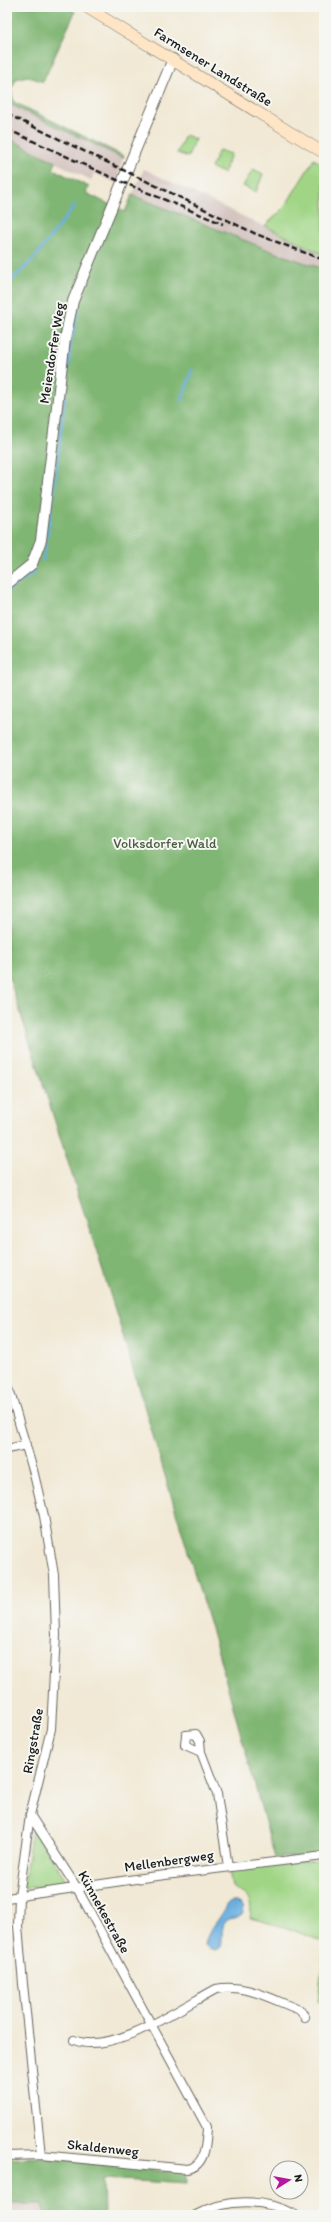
<svg xmlns="http://www.w3.org/2000/svg" width="331" height="2222" font-family="Itim,sans-serif">
<style>
.industrial{fill:#d1c0bc}
.green{fill:#a0d586;stroke:#5e7851}
.forest{fill:#80b673;stroke:#4e6948}
.water{fill:#6aafe0;stroke:#43667e}
.lines{fill:none;stroke-linecap:round;stroke-linejoin:round}
.stream{stroke:#6aafe0;stroke-width:2.5}
.minor-casing{stroke:#67645d;stroke-width:10}
.tertiary-casing{stroke:#67645d;stroke-width:12}
.secondary-casing{stroke:#67645d;stroke-width:12}
.minor{stroke:#fff;stroke-width:8}
.tertiary{stroke:#fff;stroke-width:10}
.secondary{stroke:#fee5c5;stroke-width:11}
.rail{stroke:#1c1c1c;stroke-width:2.5;stroke-dasharray:6 3;stroke-linecap:butt}
.labels{text-anchor:middle;dominant-baseline:central;stroke-width:4;stroke-linejoin:round;paint-order:stroke}
.street-label{font-size:14px;fill:#1c1c1c;stroke:#f6f6f2}
.park-label{font-size:14px;fill:#4a5d41;stroke:#f6f6f2}
</style>
<rect width="100%" height="100%" fill="#f6f6f2"/>
<filter id="ink" filterUnits="userSpaceOnUse"><feTurbulence type="fractalNoise" baseFrequency=".025" numOctaves="2"/><feDisplacementMap in="SourceGraphic" scale="8" xChannelSelector="R" yChannelSelector="G"/><feConvolveMatrix kernelMatrix="1 2 1 2 8 2 1 2 1" color-interpolation-filters="sRGB"/></filter>
<filter id="wash" filterUnits="userSpaceOnUse"><feTurbulence type="fractalNoise" baseFrequency=".012" numOctaves="4" result="noise"/><feDisplacementMap in="SourceGraphic" scale="16" xChannelSelector="R" yChannelSelector="G"/><feGaussianBlur stdDeviation="0.9" result="paint"/><feColorMatrix in="noise" values="0 0 0 0 0 0 0 0 0 0 0 0 0 0 0 0 0 1.4 0 .05"/><feComposite in="paint" operator="in"/></filter>
<g filter="url(#wash)">
<rect width="100%" height="100%" fill="#f1e9d5"/>
<!-- industrial -->
<g class="industrial">
<polygon points="7,103 123,158 116,183 94,173 89,186 91,180 7,138"/>
<polygon points="144,169 324,255 324,269 276,253 132,195"/>
<polygon points="7,2204 42,2204 45,2215 7,2215"/>
</g>
<!-- green -->
<g class="green">
<polygon points="185,135 195,139 188,157 177,153"/>
<polygon points="219,150 231,154 224,173 211,168"/>
<polygon points="314,159 324,165 324,255 265,226 284,208"/>
<polygon points="253,169 263,174 256,192 243,186"/>
<polygon points="32,1829 69,1884 23,1888"/>
<path d="M324,1861v81l-40,-15 -34,-9c3,-20 -3,-22 -18,-31l-3,-17 43,-7z"/>
<polygon points="324,1948 324,2004 318,2001"/>
</g>
<!-- forest -->
<g class="forest">
<polygon points="7,7 69,7 75,12 43,82 27,76 16,79 11,90 14,102 124,156 123,158 7,103"/>
<polygon points="7,138 56,162 53,169 89,187 86,193 125,212 132,195 276,253 324,269 324,1855 275,1858 216,1645 118,1319 7,971"/>
<polygon points="40,2157 186,2173 187,2184 103,2179 104,2215 45,2215 42,2204 7,2204 7,2159"/>
</g>
<!-- water -->
<path class="water" d="M231,1902h5l7,3 1,8c-5,7 -16,3 -20,11 -3,7 -1,16 -3,23l-6,3 -7,-2 -3,-3c2,-16 17,-26 21,-40z"/>
<g class="lines">
<!-- stream -->
<g class="stream">
<polyline points="7,285 37,255 75,205"/>
<polyline points="182,401 192,370"/>
<polyline points="43,560 54,493 71,342 78,310"/>
<polyline points="7,591 35,572"/>
<polyline points="7,1368 9,1373"/>
<polyline points="10,1378 17,1400"/>
</g>
</g>
</g>
<g filter="url(#ink)">
<g class="lines">
<defs>
<g id="minor">
<polyline points="7,1382 33,1470 44,1516 54,1575 56,1635 51,1729 30,1815 19,1896 18,1926 23,1984 41,2155"/>
<polyline points="7,1449 26,1445"/>
<polyline points="201,1752 185,1745 186,1735 196,1734 200,1741 201,1752 217,1794 228,1867"/>
<polyline points="7,1898 149,1877 324,1856"/>
<path d="M74,2040c38,16 108,-33 142,-51 29,-6 57,11 84,21l5,7"/>
<path d="M7,2156l34,-1 147,14c18,-4 18,-26 19,-42l-130,-239 -47,-73"/>
<path d="M196,2215c31,-17 68,-17 99,0"/>
</g>
<polyline id="tertiary" points="7,584 32,564 41,540 65,339 73,301 173,59"/>
<polyline id="secondary" points="86,7 324,153"/>
</defs>
<!-- minor casing -->
<use href="#minor" class="minor-casing"/>
<!-- tertiary casing -->
<use href="#tertiary" class="tertiary-casing"/>
<!-- secondary casing -->
<use href="#secondary" class="secondary-casing"/>
<!-- minor -->
<use href="#minor" class="minor"/>
<!-- tertiary -->
<use href="#tertiary" class="tertiary"/>
<!-- secondary -->
<use href="#secondary" class="secondary"/>
<!-- rail -->
<g class="rail">
<polyline points="7,114 256,234 324,260"/>
<polyline points="7,129 115,179 223,224"/>
</g>
</g>
</g>
<g class="labels">
<!-- street labels -->
<g class="street-label">
<text transform="translate(213 67) rotate(32)">Farmsener Landstraße</text>
<text transform="translate(52 353) rotate(-81)">Meiendorfer Weg</text>
<text transform="translate(33 1741) rotate(-80)">Ringstraße</text>
<text transform="translate(169 1861) rotate(-8)">Mellenbergweg</text>
<text transform="translate(104 1912) rotate(61)">Künnekestraße</text>
<text transform="translate(103 2148) rotate(6)">Skaldenweg</text>
</g>
<!-- park labels -->
<g class="park-label">
<text x="165" y="843">Volksdorfer Wald</text>
</g>
</g>
<!-- margin -->
<rect width="331" height="2222" fill="none" stroke="#f6f6f2" stroke-width="24"/>
<!-- north arrow -->
<g transform="translate(289 2180) rotate(79)"><circle r="19" fill="#f6f6f2" stroke="#9f9f9c"/>
<path d="M0-3L7 15L0 10L-7 15Z" fill="#b5179e"/>
<text y="-6" font-size="11" font-weight="bold" text-anchor="middle" fill="#1c1c1c">N</text>
</g>
</svg>
